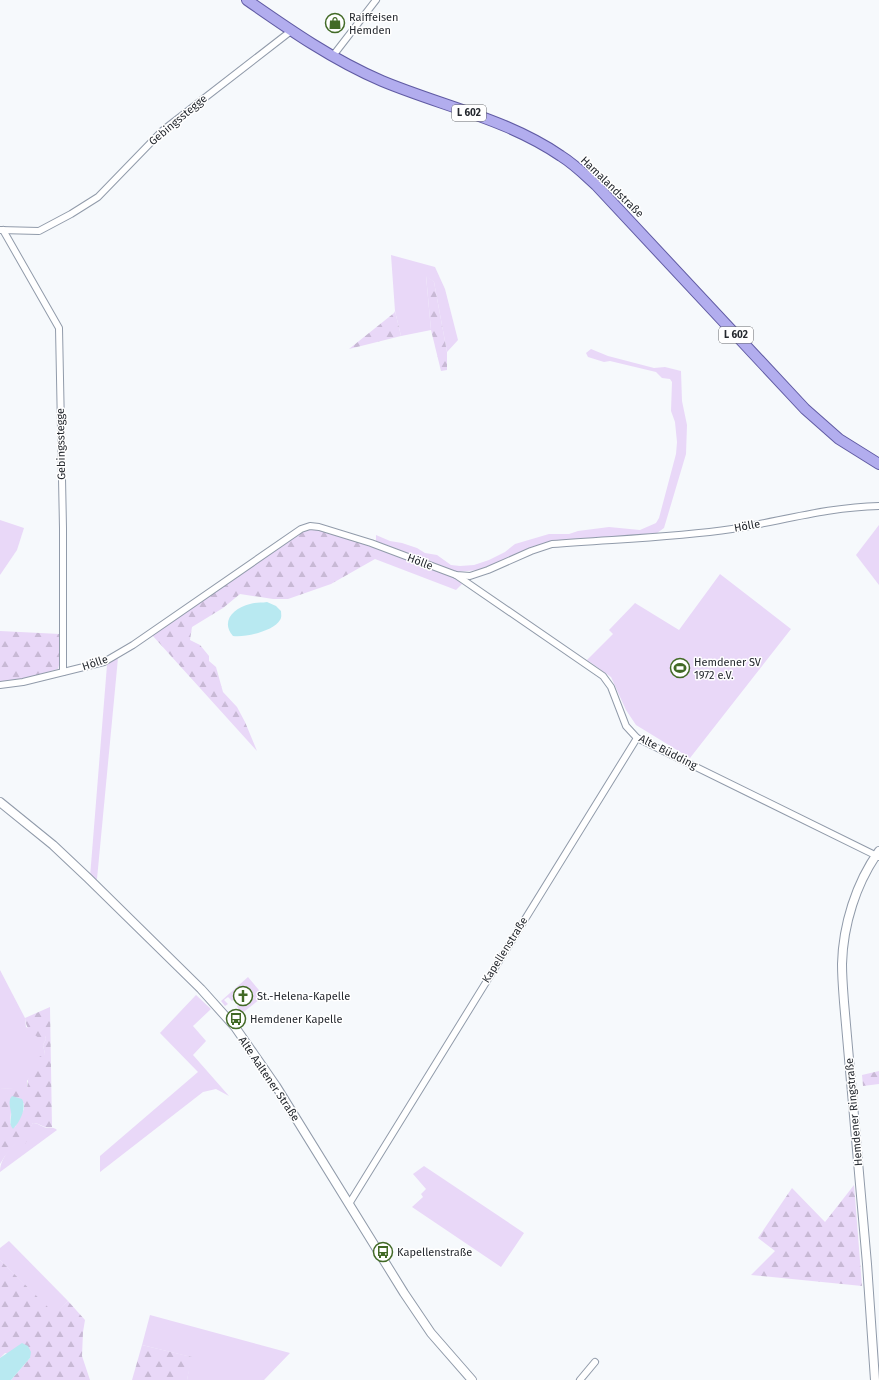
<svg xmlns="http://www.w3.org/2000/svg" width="879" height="1380" font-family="'Fira Sans',sans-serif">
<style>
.grass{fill:#e9d8f8}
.forest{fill:url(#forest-firs);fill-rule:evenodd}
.water{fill:#b8e9f1}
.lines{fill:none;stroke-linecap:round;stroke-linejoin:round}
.minor-casing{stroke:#919baa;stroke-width:8}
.tertiary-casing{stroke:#919baa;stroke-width:10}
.primary-casing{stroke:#605ba3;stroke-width:12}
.minor{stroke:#fff;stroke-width:6}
.tertiary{stroke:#fff;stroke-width:8}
.primary{stroke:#b2adee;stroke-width:10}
.labels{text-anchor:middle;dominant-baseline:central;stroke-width:3;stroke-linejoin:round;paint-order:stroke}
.shield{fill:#fff;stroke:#66696d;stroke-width:1}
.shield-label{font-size:10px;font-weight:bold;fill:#25292f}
.poi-label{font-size:11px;fill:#25292f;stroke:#fff;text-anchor:start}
.street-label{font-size:11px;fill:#25292f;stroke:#fff}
</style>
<defs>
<pattern id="forest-firs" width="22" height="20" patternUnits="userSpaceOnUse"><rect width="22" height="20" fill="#e9d8f8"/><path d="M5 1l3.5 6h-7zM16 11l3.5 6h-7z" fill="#c8b9d5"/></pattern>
</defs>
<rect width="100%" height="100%" fill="#f6f9fc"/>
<!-- grass -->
<g class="grass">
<polygon points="391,255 435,267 445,289 458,340 447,352 434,282 426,276 431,330 401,336 395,311"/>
<polygon points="591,349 608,356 654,368 665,367 681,371 682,401 687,425 686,454 664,528 657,533 574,540 528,549 493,565 479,570 456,572 376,541 376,535 390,541 402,543 417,548 425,553 437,555 451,565 460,566 474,565 489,560 505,552 515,544 549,534 569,534 578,531 609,527 640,530 656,523 659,518 676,454 677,442 675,422 671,411 672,382 670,379 662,378 656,372 610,361 604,362 588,357 586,353"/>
<polygon points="0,520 24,528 17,550 0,575"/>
<polygon points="879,525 879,585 856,555"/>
<polygon points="375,548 453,577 462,584 456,590 375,559"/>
<polygon points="720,574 791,629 690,758 636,725 626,710 611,677 587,660 613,634 609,630 635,603 679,630"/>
<polygon points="118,658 97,879 94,881 90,877 107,665 110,662"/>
<polygon points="0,970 25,1018 26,1027 45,1036 46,1039 43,1045 45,1054 27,1081 27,1090 0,1088"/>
<polygon points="248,977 264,996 236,1018 230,1012 234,1009 237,1012 239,1011 237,1006 239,1004 238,1002 239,1001 241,1002 249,995 250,996 252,994 248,989 246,991 244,990 236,997 238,999 236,1000 235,998 232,1001 228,997 224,1000 228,1004 225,1006 221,1001"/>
<polygon points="196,995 211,1009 193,1026 206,1041 193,1055 229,1096 216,1089 203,1092 100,1172 100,1156 198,1072 160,1033"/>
<path d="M33,1123c5,0 9,4 14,5 5,0 6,-1 10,2l-57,42c0,-20 23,-33 33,-49z"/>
<polygon points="424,1166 524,1233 501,1267 412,1207 423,1197 421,1194 426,1189 413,1174"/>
<polygon points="9,1241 68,1301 55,1315 0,1260 0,1248"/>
<polygon points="150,1315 290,1353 264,1380 187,1380 191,1357 142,1345"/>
</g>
<!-- forest -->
<g class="forest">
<polygon points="426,275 434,282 447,352 447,370 441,371 431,330"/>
<polygon points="395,311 401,336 349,349 394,313"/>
<polygon points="311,529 320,529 375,548 375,559 331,584 288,599 273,599 240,594 223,608 192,627 190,640 200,645 209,656 209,661 216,667 223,692 237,707 245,722 257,751 152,635 302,532"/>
<polygon points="0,631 60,634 60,661 58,669 23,679 0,683"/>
<path d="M50,1007l2,120c-9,2 -11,-4 -19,-4l-3,5 1,6 -6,10 -9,-1 -11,13 -5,8v-76l27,1 2,-18 6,-12 10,-5 -2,-9 3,-6 -1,-3 -6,2c-9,-6 -13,-10 -14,-20zM24,1103v6l-9,18 -5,-4 1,-11z"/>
<polygon points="879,1071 879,1084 863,1086 862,1075"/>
<polygon points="854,1185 862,1286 751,1275 775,1251 758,1238 792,1188 825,1222"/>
<polygon points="0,1260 55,1314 68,1301 85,1320 83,1332 82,1356 90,1380 11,1380 30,1358 5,1353 0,1358"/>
<polygon points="142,1345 192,1357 187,1380 132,1380"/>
</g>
<!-- water -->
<g class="water">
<path d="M267,602l9,4 5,5c0,3 1,6 -1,9 -6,11 -36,18 -47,16 -13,-15 1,-28 17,-32 5,-2 11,-1 17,-2z"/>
<path d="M12,1096l10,3c5,9 -2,23 -9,30 -5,-6 -1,-10 -2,-17 -1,-5 -2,-8 -1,-13z"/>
<polygon points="22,1343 28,1346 31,1352 30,1358 11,1380 0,1380 0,1358"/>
</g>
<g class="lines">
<defs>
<g id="minor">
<polyline points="332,57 376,0"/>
<polyline points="0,230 39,231 71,214 98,197 162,131 291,31"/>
<polyline points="3,230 59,328 63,528 63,672"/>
<polyline points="456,575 603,676 611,687 626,726 637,738 879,857"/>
<path d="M0,685l23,-3 81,-20 29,-17 168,-116 9,-3 9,1 52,16 85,32 14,1 18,-6 43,-19 21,-7c60,-5 120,-6 180,-15 49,-8 97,-22 147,-23"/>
<polyline points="349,1204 637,738"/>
<polyline points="580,1380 595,1362"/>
</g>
<g id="tertiary">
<polyline points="0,802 53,845 88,878 201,989 235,1027 276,1086 404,1293 431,1333 472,1380"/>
<path d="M875,1380l-8,-116 -23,-262c-1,-13 -2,-25 -2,-38 1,-39 14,-81 37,-113"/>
</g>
<path id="primary" d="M247,0c43,30 86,60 135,81 60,25 125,38 179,75 13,8 24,19 35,29l209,224 34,30 40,25"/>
</defs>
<!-- minor casing -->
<use href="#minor" class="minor-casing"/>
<!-- tertiary casing -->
<use href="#tertiary" class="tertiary-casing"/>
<!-- primary casing -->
<use href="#primary" class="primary-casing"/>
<!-- minor -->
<use href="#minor" class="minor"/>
<!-- tertiary -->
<use href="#tertiary" class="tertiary"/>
<!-- primary -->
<use href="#primary" class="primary"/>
</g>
<!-- icons -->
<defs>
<symbol id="shop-ring" viewBox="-11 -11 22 22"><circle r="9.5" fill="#fff" stroke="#426a26" stroke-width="1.5"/><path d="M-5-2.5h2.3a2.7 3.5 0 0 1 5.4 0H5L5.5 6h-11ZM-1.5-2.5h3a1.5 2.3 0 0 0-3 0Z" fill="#426a26"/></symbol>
<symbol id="stadium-ring" viewBox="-11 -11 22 22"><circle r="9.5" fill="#fff" stroke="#426a26" stroke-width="1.5"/><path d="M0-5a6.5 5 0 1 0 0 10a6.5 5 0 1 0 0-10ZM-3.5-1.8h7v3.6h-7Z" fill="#426a26"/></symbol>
<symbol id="church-ring" viewBox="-11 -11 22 22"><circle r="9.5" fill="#fff" stroke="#426a26" stroke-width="1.5"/><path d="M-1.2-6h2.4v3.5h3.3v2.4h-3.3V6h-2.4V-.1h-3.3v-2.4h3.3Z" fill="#426a26"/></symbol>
<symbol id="bus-ring" viewBox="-11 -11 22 22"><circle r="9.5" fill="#fff" stroke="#426a26" stroke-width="1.5"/><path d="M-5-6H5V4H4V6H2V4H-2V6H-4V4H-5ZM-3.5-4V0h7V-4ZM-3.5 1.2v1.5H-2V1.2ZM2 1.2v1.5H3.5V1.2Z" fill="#426a26"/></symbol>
</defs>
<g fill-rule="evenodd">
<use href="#shop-ring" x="324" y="12" width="22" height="22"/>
<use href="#stadium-ring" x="669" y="657" width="22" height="22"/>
<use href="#church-ring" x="232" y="985" width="22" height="22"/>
<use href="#bus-ring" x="225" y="1008" width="22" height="22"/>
<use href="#bus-ring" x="372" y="1241" width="22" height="22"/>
</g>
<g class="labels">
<!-- shield labels -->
<g class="shield">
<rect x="452" y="105" width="34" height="16" rx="3"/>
<rect x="719" y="327" width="34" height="16" rx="3"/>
</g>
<g class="shield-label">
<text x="469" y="113">L 602</text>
<text x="736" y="335">L 602</text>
</g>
<!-- poi labels -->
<g class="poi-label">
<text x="349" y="17">Raiffeisen<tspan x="349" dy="13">Hemden</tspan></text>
<text x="694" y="662">Hemdener SV<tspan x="694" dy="13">1972 e.V.</tspan></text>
<text x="257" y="996">St.-Helena-Kapelle</text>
<text x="250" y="1019">Hemdener Kapelle</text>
<text x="397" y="1252">Kapellenstraße</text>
</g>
<!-- street labels -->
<g class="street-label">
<text transform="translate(178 120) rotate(-40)">Gebingsstegge</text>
<text transform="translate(612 187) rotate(44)">Hamalandstraße</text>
<text transform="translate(61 444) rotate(-91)">Gebingsstegge</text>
<text transform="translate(747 526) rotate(-10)">Hölle</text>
<text transform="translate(420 562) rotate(21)">Hölle</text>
<text transform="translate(95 663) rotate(-18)">Hölle</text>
<text transform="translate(668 752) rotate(27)">Alte Büdding</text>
<text transform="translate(505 950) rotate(-58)">Kapellenstraße</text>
<text transform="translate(269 1079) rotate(56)">Alte Aaltener Straße</text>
<text transform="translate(854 1112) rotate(-95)">Hemdener Ringstraße</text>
</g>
</g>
</svg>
